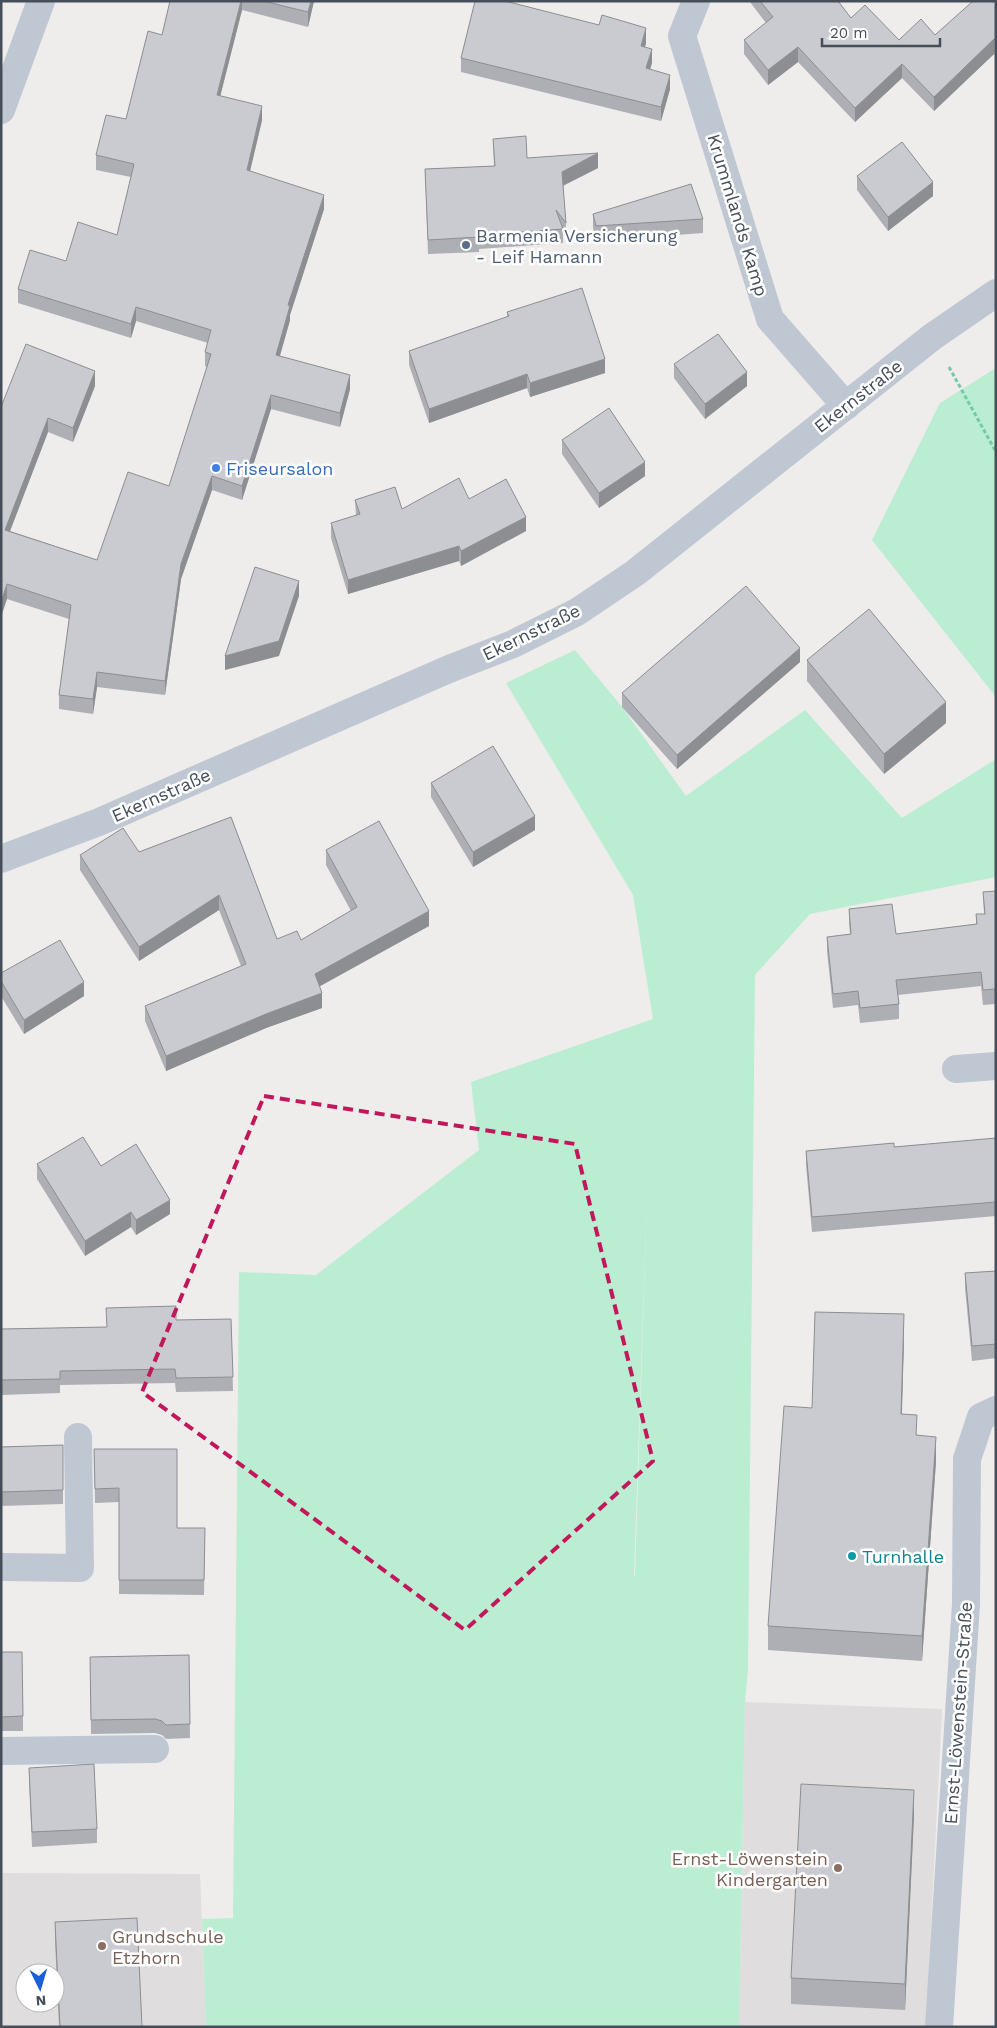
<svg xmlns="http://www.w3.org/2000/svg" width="997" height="2028" font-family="'Work Sans',sans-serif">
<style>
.education{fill:#e0ddde;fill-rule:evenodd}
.green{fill:#baedd2;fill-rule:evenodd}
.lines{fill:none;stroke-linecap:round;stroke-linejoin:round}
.path{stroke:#73caa7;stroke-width:3;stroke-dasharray:4 2.5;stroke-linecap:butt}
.minor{stroke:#bfc7d2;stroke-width:28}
.wall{fill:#adafb4}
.shaded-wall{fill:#8d8e92}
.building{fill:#c9cbd1;stroke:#8d8e92}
.marked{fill:none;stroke:#c2185b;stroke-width:4;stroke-dasharray:10 6;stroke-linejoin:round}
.service-dot{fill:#5c6f8a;stroke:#fff;stroke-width:2}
.shop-dot{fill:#3f7fe0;stroke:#fff;stroke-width:2}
.culture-dot{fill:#0f9aa8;stroke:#fff;stroke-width:2}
.education-dot{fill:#8d6e63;stroke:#fff;stroke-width:2}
.labels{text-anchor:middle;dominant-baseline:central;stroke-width:5;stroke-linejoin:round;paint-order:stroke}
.street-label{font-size:18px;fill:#454e59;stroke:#fff}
.service-label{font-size:18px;fill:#4e5e75;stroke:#fff;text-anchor:start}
.shop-label{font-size:18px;fill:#366cbe;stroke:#fff;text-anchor:start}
.culture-label{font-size:18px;fill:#0d838f;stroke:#fff;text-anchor:start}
.education-label{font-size:18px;fill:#785e54;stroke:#fff;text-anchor:end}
</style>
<rect width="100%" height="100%" fill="#efecec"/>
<!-- education -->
<g class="education">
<polygon points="745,1702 942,1709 926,2027 739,2027"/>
<path d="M1,1873l199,1 6,153h-205zM25,1973h30v30h-30z"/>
</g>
<!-- green -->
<g class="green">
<polygon points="996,368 996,697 872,540 940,403"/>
<path d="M575,650l47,57 64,89 119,-86 97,108 94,-59v118l-186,37 -55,61 -7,694 -3,33 -6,325h-533l-4,-108 31,-1 6,-646 77,3 163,-125 -8,-68 182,-63 -20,-124 -127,-212zM648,1165l-13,411h-1z"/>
</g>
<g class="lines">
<!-- path -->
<polyline class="path" points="949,367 996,452"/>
<!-- minor -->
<g class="minor">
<polyline points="696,1 682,36 770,319 846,406"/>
<polyline points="1,110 41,1"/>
<polyline points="1,859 99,822 449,669 513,644 577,612 635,573 932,337 996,293"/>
<polyline points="956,1069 996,1066"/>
<polyline points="1,1567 80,1568 78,1437"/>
<polyline points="1,1751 155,1749"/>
<polyline points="939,2027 966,1604 967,1459 981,1417 996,1410"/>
</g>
</g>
<!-- wall -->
<g class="wall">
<polygon points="170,1 314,1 308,27 242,10 220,96 262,120 250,171 324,209 290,315 290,320 280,356 350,389 340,427 271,409 242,500 212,490 181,579 165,695 97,687 93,714 59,709 59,695 69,619 7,599 1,407 95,386 73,442 48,432 10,531 97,560 169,486 207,367 205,366 205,352 208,343 136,321 131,338 18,303 18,289 66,261 117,235 131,177 96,170 96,155 126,119 162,35"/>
<polygon points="750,1 838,1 851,18 899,40 935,35 996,1 996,55 994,54 934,111 902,78 855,122 798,62 768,85 744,54 744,40 766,23 750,2"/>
<polygon points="646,43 645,47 652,63 650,69 670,89 661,121 461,72 461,58"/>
<polygon points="493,139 527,158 598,168 563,186 566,223 566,237 563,233 563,243 479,249 479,252 428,254 425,169 494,166"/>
<polygon points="857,176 933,196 888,231 857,190"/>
<polygon points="593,214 703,219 703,233 596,241 593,228"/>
<polygon points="507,312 605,373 530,397 527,388 429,423 409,365 409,351 507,317"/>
<polygon points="674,364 747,386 705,419 674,378"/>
<polygon points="562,440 645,476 599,508 562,454"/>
<polygon points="469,499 526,531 461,566 459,561 348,594 331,538 331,523 356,516 355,500 402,509"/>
<polygon points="807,660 946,723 884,774 807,681"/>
<polygon points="800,662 677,769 622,707 622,693"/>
<polygon points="431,783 535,830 473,867 431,797"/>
<polygon points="231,817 277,939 301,940 351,911 326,865 326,850 429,926 319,986 322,1008 266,1028 166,1071 145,1021 145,1006 241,966 219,910 139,961 80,870 80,855 139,852"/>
<polygon points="996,891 996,1004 983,1005 981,986 898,995 899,1004 899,1019 860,1023 858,1005 833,1008 827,951 827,937 850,934 849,924 849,909 896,934 976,924 976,914 984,914 983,892"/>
<polygon points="1,973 84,996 24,1034 1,996"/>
<polygon points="996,1138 996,1216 812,1232 806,1165 806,1151 894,1147"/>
<polygon points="37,1164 170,1214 136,1235 131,1227 85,1256 37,1179"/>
<polygon points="996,1271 996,1358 972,1361 965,1288 965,1273"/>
<polygon points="231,1319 233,1391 176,1392 175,1383 60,1385 60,1393 1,1395 1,1329 106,1327 176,1320"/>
<polygon points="904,1338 902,1414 936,1461 922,1661 768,1650 768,1626 812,1408"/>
<polygon points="63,1445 63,1504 1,1506 1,1447"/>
<polygon points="94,1449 177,1528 205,1528 204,1595 119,1594 119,1502 95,1503"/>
<polygon points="1,1652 23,1716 23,1731 1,1731"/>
<polygon points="189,1655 190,1738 166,1739 162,1735 155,1733 91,1734 90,1657"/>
<polygon points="29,1768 97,1829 97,1843 32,1847 29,1782"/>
<polygon points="914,1815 905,2010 791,2004 791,1978"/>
<polygon points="55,1922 142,2027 59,2027 55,1942"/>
</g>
<!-- shaded-wall -->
<g class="shaded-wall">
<polygon points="241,1 242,1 242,10 217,109 217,95"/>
<polygon points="311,1 314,1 308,27 308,12"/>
<polygon points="646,28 646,43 641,60 641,46"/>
<polygon points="994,39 994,54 934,111 934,97"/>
<polygon points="798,47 798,62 768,85 768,70"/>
<polygon points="652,49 652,63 646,82 646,68"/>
<polygon points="902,64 902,78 855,122 855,108"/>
<polygon points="670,75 670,89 661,121 661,107"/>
<polygon points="262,106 262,120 247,184 247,170"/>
<polygon points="598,153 598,168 562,186 562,172"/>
<polygon points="933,182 933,196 888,231 888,217"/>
<polygon points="324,195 324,209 290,315 290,320 276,369 276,355 288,305"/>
<polygon points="136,307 136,321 131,338 131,324"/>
<polygon points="605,359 605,373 530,397 530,383"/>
<polygon points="95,371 95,386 73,442 73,428"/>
<polygon points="747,372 747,386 705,419 705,404"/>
<polygon points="527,374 527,388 429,423 429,409"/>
<polygon points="350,375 350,389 340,427 340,413"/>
<polygon points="271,395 271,409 242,500 242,486"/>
<polygon points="48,418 48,432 5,544 5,530"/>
<polygon points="645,462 645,476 599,508 599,493"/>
<polygon points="212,476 212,490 181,579 165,695 165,681 181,564"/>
<polygon points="526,517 526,531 461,566 461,551"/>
<polygon points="459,546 459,561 348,594 348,580"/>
<polygon points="299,581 299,596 279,656 225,670 225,656"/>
<polygon points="7,584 7,599 1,617 1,602"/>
<polygon points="800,648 800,662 677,769 677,755"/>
<polygon points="97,672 97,687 93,714 93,699"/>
<polygon points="946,702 946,723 884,774 884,754"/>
<polygon points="535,816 535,830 473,867 473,852"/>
<polygon points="219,895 219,910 139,961 139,947"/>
<polygon points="429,911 429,926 315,989 315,974"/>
<polygon points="84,982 84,996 24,1034 24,1020"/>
<polygon points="322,993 322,1008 266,1028 166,1071 166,1056 266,1014"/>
<polygon points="170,1200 170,1214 136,1235 136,1220"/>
<polygon points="131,1212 131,1227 85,1256 85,1241"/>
<polygon points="904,1314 904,1338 901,1438 901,1414"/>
<polygon points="936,1437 936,1461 922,1661 922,1636"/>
<polygon points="914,1790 914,1815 905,2010 905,1984"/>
</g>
<!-- building -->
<g class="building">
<polygon points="170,1 241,1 217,95 262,106 247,170 324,195 288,305 290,306 276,355 350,375 340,413 271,395 242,486 212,476 181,564 165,681 97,672 93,699 59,695 71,605 7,584 1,602 1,407 26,344 95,371 73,428 48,418 5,530 97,560 128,472 169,486 211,354 205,352 211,330 136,307 131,324 18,289 30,250 66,261 78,222 117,235 134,164 96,155 106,115 126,119 148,31 162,35"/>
<polygon points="263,1 311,1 308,12"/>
<polygon points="475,1 505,1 599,25 602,15 646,28 641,46 652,49 646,68 670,75 661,107 461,58"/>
<polygon points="760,1 838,1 851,18 865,5 899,40 921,19 935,35 973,1 996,1 996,41 994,39 934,97 902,64 855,108 798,47 768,70 744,40 773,17"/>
<polygon points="526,136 527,158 598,153 562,172 566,223 556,210 563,229 479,235 479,237 428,240 425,169 495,166 493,139"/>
<polygon points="902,142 933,182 888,217 857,176"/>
<polygon points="691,184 703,219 596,226 593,214"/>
<polygon points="582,288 605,359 530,383 527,374 429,409 409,351 509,316 507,312"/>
<polygon points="718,334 747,372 705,404 674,364"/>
<polygon points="609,408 645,462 599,493 562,440"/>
<polygon points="459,478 469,499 506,479 526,517 461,551 459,546 348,580 331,523 360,514 355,500 395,487 402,509"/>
<polygon points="255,567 299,581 279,641 225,656"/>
<polygon points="746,586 800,648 677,755 622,693"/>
<polygon points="869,609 946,702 884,754 807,660"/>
<polygon points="493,746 535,816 473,852 431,783"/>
<polygon points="231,817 277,939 297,931 301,940 357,907 326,850 379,821 429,911 315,974 322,993 266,1014 166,1056 145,1006 246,964 219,895 139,947 80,855 123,828 139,852"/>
<polygon points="996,891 996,989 983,990 981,972 896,980 899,1004 860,1008 858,991 833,994 827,937 851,934 849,909 892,904 896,934 977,924 976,914 985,914 983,892"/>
<polygon points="60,940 84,982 24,1020 1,981 1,973"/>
<polygon points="83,1137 101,1166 136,1144 170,1200 136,1220 131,1212 85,1241 37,1164"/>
<polygon points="996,1138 996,1202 812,1217 806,1151 894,1143 894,1147"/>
<polygon points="996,1271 996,1344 972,1346 965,1273"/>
<polygon points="176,1306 176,1320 231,1319 233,1377 176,1378 175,1369 60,1371 60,1379 1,1380 1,1329 107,1327 106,1308"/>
<polygon points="815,1312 904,1314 901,1414 917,1415 916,1435 936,1437 922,1636 768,1626 784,1406 812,1408"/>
<polygon points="63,1445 63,1490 1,1492 1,1447"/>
<polygon points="94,1449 177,1449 177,1528 205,1528 204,1580 119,1580 119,1488 95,1489"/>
<polygon points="1,1652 22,1652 23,1716 1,1717"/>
<polygon points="189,1655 190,1724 166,1725 162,1721 155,1719 91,1720 90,1657"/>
<polygon points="94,1764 97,1829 32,1832 29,1768"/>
<polygon points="801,1784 914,1790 905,1984 791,1978"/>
<polygon points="137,1918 142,2027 60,2027 55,1922"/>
</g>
<!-- marked area -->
<path class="marked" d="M264,1096l311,48 78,317 -188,169 -323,-238z"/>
<!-- markers -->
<circle class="service-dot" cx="466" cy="245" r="5"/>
<circle class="shop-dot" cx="216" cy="468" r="5"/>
<circle class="culture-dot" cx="852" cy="1556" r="5"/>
<g class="education-dot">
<circle cx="838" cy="1868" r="5"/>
<circle cx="102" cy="1946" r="5"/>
</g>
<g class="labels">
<!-- street labels -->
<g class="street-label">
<text transform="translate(738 215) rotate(73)">Krummlands Kamp</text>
<text transform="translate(858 396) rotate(-38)">Ekernstraße</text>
<text transform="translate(531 632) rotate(-26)">Ekernstraße</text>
<text transform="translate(161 795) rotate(-24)">Ekernstraße</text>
<text transform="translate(958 1713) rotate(-86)">Ernst-Löwenstein-Straße</text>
</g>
<!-- service labels -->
<g class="service-label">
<text x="476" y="235">Barmenia Versicherung<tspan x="476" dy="21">- Leif Hamann</tspan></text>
</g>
<!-- shop labels -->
<g class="shop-label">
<text x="226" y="468">Friseursalon</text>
</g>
<!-- culture labels -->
<g class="culture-label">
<text x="862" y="1556">Turnhalle</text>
</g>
<!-- education labels -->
<g class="education-label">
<text x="828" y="1858">Ernst-Löwenstein<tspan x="828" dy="21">Kindergarten</tspan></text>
<text x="112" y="1936" text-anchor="start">Grundschule<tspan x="112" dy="21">Etzhorn</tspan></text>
</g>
</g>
<!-- border -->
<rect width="997" height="2028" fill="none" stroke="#454e59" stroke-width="5"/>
<!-- north arrow -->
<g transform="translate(40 1988) rotate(175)"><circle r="24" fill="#ffffff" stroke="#b5b8bd"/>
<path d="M0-4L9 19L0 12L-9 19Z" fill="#1b5eda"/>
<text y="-8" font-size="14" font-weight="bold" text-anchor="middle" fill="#454e59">N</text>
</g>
<!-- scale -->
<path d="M822 38v8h118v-8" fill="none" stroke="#454e59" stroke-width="2.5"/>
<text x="830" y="38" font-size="15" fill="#454e59" stroke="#ffffff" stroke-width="4" paint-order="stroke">20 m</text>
</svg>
